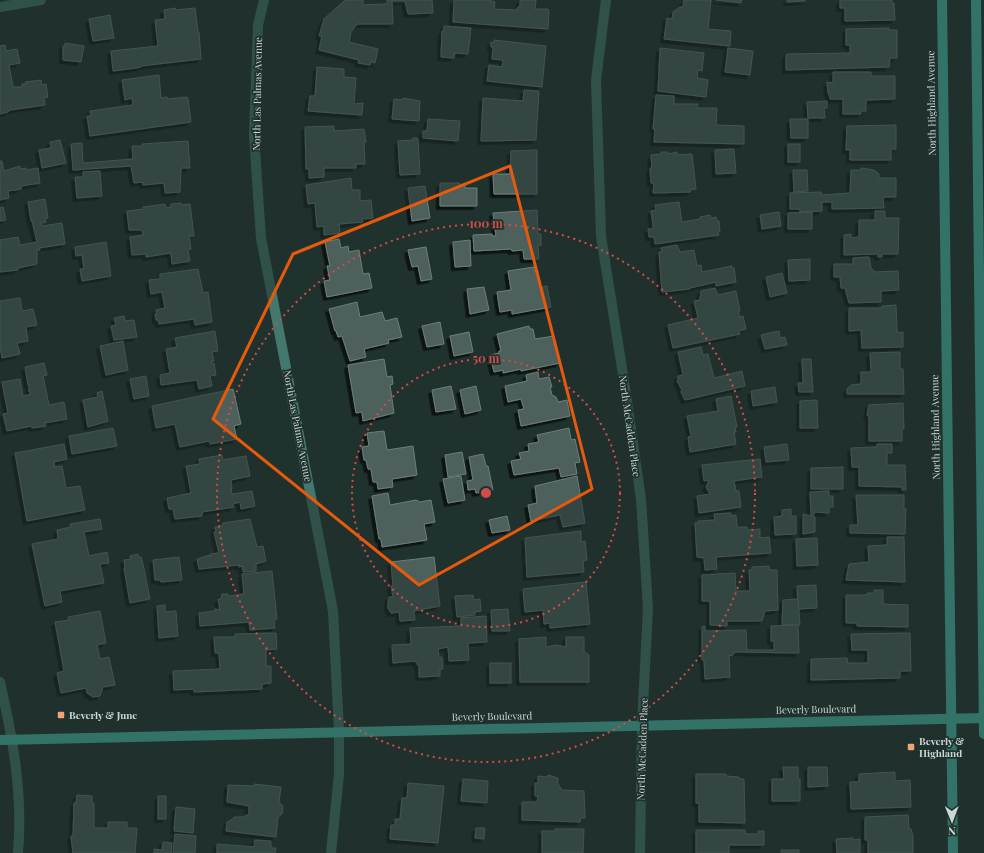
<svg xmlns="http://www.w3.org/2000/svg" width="984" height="853" font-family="'Playfair Display',serif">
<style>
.building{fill:#4d605c;stroke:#6b7f7a;filter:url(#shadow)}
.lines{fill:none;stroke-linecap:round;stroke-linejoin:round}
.minor{stroke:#44786e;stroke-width:10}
.major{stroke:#4bc1ad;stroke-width:10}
.marked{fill:none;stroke:#e8590c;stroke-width:3;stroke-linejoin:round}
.ring{fill:none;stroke:#d44b4a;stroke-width:2;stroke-dasharray:2 4}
.poi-dot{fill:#efa377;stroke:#20322e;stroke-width:1.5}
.labels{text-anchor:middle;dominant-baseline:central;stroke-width:3.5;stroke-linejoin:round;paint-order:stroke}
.street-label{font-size:10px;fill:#ccd6d4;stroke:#20322e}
.poi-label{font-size:10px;font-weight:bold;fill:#ccd6d4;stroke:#20322e;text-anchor:start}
.centre{fill:#d44b4a;stroke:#20322e;stroke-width:2}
.ring-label{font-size:12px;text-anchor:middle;font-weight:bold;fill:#d44b4a;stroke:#20322e;stroke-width:3.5;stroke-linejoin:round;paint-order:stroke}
</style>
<defs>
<filter id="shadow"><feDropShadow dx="-3.5" dy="3.5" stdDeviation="0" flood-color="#0009"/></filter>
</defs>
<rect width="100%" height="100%" fill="#20322e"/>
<!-- building -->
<g class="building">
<polygon points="345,0 363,0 363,5 387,4 387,0 432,0 433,13 408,14 405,1 392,1 393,24 357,24 351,32 349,42 378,49 375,63 371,62 370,65 358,63 359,60 319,50 322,36 319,36 324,19"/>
<polygon points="454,0 488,0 495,2 494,9 516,10 520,5 520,0 536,0 535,9 548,9 549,11 548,29 453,22"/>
<polygon points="684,0 711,0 708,29 731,31 730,46 664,39 667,18 672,19 673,12 680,7 683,7"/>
<polygon points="716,0 742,0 741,3"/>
<polygon points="787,0 805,0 805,1 787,2"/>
<polygon points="840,0 892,0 892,3 894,3 895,20 845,21 845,8 840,8"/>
<polygon points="175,8 176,10 195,8 198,32 199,32 201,59 141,66 141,67 136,68 113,71 111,51 158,46 155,20 165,19 164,10"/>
<polygon points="110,15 114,38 93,41 89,19"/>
<polygon points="444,26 471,28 468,54 455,53 454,58 441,57 442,31 444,31"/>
<polygon points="889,28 889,30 897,30 897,58 890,58 889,67 786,70 786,55 788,54 850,53 850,45 846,45 846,29"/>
<polygon points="494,40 546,46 542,87 487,81 489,65 502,67 503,60 492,59 493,47 491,47 491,42 494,43"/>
<polygon points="65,43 84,46 81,62 63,60 63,46 65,46"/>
<polygon points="5,45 6,51 17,49 20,63 9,65 13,87 22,87 22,84 26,84 25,82 41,80 42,85 46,84 48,97 44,98 45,105 10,110 8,112 0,114 0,46"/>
<polygon points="660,48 704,53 702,71 698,70 697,78 708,80 706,97 658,91"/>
<polygon points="728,48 753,51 750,75 725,72"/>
<polygon points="317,67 344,69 344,77 356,78 354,104 363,103 362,115 308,111 310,96 315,96"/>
<polygon points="833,72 871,72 871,76 895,76 895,99 866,100 866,111 861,111 861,114 843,114 843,99 830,99 829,94 828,93 827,82 833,83"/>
<polygon points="159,75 161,98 167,97 168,99 187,97 188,98 191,122 90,136 87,116 91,116 90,111 133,105 132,98 125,100 122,80"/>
<polygon points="524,90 539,91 536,140 481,141 483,98 523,101"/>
<polygon points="656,95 674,96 674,104 698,104 697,108 717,108 716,125 744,126 744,144 654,142 655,129 653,129"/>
<polygon points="403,98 420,101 419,121 392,119 394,99 401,100"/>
<polygon points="827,101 827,108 824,108 825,118 808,118 807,102"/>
<polygon points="428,119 460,121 458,141 423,138 423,131 427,131"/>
<polygon points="790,119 808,119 808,138 791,138"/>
<polygon points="896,125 896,149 891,149 891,160 850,160 850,150 846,150 847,126"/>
<polygon points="334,126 334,131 364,129 366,142 364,142 365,164 356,164 356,168 324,168 324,177 309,178 309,169 306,169 305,127"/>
<polygon points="413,138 417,138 418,140 420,174 400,175 398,141 413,140"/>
<polygon points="60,140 66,163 42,168 39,150 51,148 50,142"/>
<polygon points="188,141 190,168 181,168 180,192 165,193 164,183 143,185 143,182 134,183 131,166 73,170 71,144 82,143 83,163 133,159 132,146 142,146 142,144"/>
<rect x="788" y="144" width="12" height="18"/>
<polygon points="734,149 736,173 716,174 715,150"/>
<polygon points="537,150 537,194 494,194 493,174 510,174 511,151"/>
<polygon points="661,152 668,152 668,154 677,152 677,155 692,154 696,189 690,190 691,192 653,193 654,183 651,183 650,168 652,168 651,155 661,154"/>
<polygon points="0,161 2,161 4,171 20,166 20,169 26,168 26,170 38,168 40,183 21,186 21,189 8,191 9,198 0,200"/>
<polygon points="861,168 874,170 879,174 879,178 896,178 896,197 883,197 884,208 832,209 832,202 822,202 822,211 800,212 800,209 790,209 790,193 821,192 822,195 850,193 851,170 861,170"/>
<polygon points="793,170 807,170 808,191 794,192"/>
<polygon points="100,171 102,196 77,198 75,177 83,177 83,172"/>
<polygon points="351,178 352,190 360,190 360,201 371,200 373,218 362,219 363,222 339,224 340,233 324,235 324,226 317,227 315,203 308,204 306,185"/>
<polygon points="440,183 460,183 460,185 465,185 465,188 477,188 477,206 440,206"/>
<polygon points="425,186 430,218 412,221 408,188"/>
<polygon points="45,199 48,218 45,218 46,222 41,223 42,226 62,223 65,244 39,248 40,250 37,250 37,264 18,268 18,270 0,272 0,240 18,237 20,245 37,242 32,221 31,221 28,202"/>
<polygon points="679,202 682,222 700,219 700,217 710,215 711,218 716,217 717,221 719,221 720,231 718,232 719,235 655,244 654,237 649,237 648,229 653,229 653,225 651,211 656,210 655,205"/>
<polygon points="181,203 182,205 190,204 194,236 189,236 191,249 188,250 190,261 172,264 171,253 146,257 146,254 132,255 130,237 143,235 142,230 129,230 127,211 144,209 143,207 165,204 166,208 171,207 171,204"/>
<polygon points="3,207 6,220 0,221 0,208"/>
<polygon points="537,210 538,234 541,234 541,245 538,246 539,259 524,259 523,250 512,251 511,249 474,251 473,235 492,234 492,236 496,236 493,213"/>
<polygon points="875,211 885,211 885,218 899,218 898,254 882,254 882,257 878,257 878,254 844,255 844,235 851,234 851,238 859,237 859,220 875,220"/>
<polygon points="779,212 781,226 762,229 760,215"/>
<polygon points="812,212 812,229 788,229 788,213"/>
<polygon points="339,239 341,248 348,246 349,252 359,250 363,274 369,273 372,288 327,297 324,281 330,280 327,266 330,266 325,242"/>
<polygon points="470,240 471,266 455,267 453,242"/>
<polygon points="106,242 111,276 82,281 80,269 84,269 82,255 76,256 75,247"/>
<polygon points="677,245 680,252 694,250 697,266 701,265 702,272 732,266 732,268 734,268 736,282 716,286 716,282 690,288 690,289 662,292 659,252 662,252 661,248"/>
<polygon points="426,247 432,279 421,281 418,266 412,267 408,250"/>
<polygon points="869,257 871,268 875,272 898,271 899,290 881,291 881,302 849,303 845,288 841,288 840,277 834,277 834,264 853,264 853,258"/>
<polygon points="810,259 810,280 789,281 788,260"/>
<polygon points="534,267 534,271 538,271 540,287 547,286 551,307 512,314 512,310 500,312 497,292 511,290 508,271"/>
<polygon points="198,269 203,293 208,292 212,322 195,325 194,319 159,324 158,320 156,320 155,314 157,314 156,310 165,308 162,292 151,294 149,280 160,279 160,274"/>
<polygon points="782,273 787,293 770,297 766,277"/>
<polygon points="484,287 489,310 470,314 467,289"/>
<polygon points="715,288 718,295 736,291 740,311 738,311 740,317 743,316 746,329 739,331 740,334 673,348 668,325 698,318 694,301 700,300 701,291"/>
<polygon points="20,298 22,311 33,309 37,325 26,327 28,341 17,343 20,354 2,358 0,345 0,301"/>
<polygon points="357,302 360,317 382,312 385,321 397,318 402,337 388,340 389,343 364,349 366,357 350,361 342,336 338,337 336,331 335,331 329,309"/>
<polygon points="896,305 897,330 898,333 903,332 903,347 862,348 861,330 849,331 849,308 882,308 882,306"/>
<polygon points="124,316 125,321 134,320 137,337 114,340 111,326 116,325 114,318"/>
<polygon points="440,322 444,344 427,347 422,326"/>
<polygon points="529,326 530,329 533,329 535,339 554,336 560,363 521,371 521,369 503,373 503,370 494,372 490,355 499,353 499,351 501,351 497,334"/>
<polygon points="215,331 218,351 212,352 214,361 212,361 212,364 214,363 216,375 210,376 212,386 199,389 197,380 161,385 160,375 170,373 166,349 177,347 175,338"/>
<polygon points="779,331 780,338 785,337 787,345 765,349 761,335"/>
<polygon points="469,332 473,352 454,356 450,336"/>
<polygon points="123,341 128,370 106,375 100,346"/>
<polygon points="701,347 703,355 708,354 714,378 742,371 745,386 685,400 681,392 682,390 677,381 678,380 678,376 683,375 678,352"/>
<polygon points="900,352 900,369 903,369 904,394 847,394 847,389 851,385 861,384 861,372 871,372 870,353"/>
<polygon points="384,359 387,377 392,376 393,384 390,385 394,413 363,421 362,412 356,413 348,365"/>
<polygon points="802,359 811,359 813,392 799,392 798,383 803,383"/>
<polygon points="44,363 47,375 43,376 49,405 64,402 67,419 45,423 46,426 32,428 31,426 7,431 3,414 8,413 2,382 20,379 23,396 31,394 29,392 29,385 28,385 25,367"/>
<polygon points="538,372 539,379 549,377 552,387 550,387 552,395 556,397 558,402 567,400 570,416 521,426 518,410 524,409 521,399 508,402 505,386 527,381 526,375"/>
<polygon points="146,376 149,396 134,399 130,379"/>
<polygon points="451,386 456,409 436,412 432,390"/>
<polygon points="476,386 481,410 465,414 460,390"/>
<polygon points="775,387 777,402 753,406 751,391"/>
<polygon points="233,389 241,424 234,426 237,439 210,444 209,441 180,447 175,424 156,428 152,406"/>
<polygon points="102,391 108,421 88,427 83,400 98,397 97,393"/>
<polygon points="731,396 737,427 735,427 736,432 734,432 736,444 690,452 688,437 691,436 687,416 718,411 716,399"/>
<polygon points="817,400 818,428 800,428 800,401"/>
<polygon points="903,403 904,429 902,429 902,441 869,441 869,417 867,415 869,405"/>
<polygon points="113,428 117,446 72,454 69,436"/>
<polygon points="569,428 571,440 575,439 580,462 575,463 577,474 561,477 559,468 514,475 511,461 521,459 519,453 529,451 528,444 539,442 537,435"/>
<polygon points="384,431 387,450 413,446 417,475 392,479 393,487 378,489 377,482 373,482 371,469 368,469 366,460 364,460 362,447 369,446 367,433"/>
<polygon points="64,444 67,459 54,462 55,467 62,466 66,488 80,486 85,510 27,521 15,453"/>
<polygon points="787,444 789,460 766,462 764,447"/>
<polygon points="877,444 892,444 892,453 887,453 887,465 905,465 906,490 902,490 902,487 859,486 859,467 852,467 851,448 877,447"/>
<polygon points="462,452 466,474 448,477 445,455"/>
<polygon points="483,454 486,466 488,466 493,490 476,493 475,489 468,490 467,481 473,480 469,457"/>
<polygon points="222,455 223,460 246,456 250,476 231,480 232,489 231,489 232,494 252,491 255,506 241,509 240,502 233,504 234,507 202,512 202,516 175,519 173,509 169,509 167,498 191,493 186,466 200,464 199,459"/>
<polygon points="760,459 762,477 734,481 736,491 739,491 741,507 699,513 697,496 710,494 706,487 709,480 704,481 702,465"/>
<polygon points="843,467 843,489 811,489 811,468"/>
<polygon points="461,476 465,500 448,503 443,479"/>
<polygon points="577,476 585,523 563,527 560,515 531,521 528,505 537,503 535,486"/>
<polygon points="829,491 829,496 833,496 833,507 829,507 829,513 814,512 814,515 811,515 810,492"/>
<polygon points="388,493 390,505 416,500 420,502 431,500 435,522 424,524 427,540 382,547 381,539 379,539 372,496"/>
<polygon points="856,495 904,495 904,509 906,509 905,534 850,533 850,525 858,525"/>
<polygon points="791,509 791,516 796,516 796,534 775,535 774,517 782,516 782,510"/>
<polygon points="731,513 731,516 736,515 737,527 747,527 747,530 760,529 760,538 769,537 771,553 716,557 717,569 705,570 704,558 697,557 695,523 698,523 698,521 715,520 714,514"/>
<polygon points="803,514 815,517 815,532 803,534"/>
<polygon points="507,516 510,530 492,533 489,520"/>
<polygon points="100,519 102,529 84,532 89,556 107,552 109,563 100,564 104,583 60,591 62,602 45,606 32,544 58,539 57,530 71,527 70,524"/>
<polygon points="250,519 257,547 263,546 266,561 256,564 256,571 243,572 242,566 239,567 239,565 199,569 197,559 210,555 210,557 210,554 219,553 214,532 216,532 215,527 223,525 223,523"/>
<polygon points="581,531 581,542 585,541 587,560 583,561 584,572 527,577 525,538"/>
<polygon points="887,537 904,537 905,582 846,580 849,564 869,562 868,546 887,545"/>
<polygon points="817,538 818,565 797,566 796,539"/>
<polygon points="138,554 138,557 141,557 143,564 150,599 130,603 124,568 125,568 124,560 131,559 130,556"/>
<polygon points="179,557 182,580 161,582 161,580 155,580 153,560"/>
<polygon points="434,557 440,606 414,611 415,620 400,621 399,612 391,613 388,608 388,603 389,597 393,597 391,586 393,586 391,562"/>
<polygon points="769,566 769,570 777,570 778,610 765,611 762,621 727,621 727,626 710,625 710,601 702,601 702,575 735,573 736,591 750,591 749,570 752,570 752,567"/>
<polygon points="272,571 277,619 274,620 275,628 250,630 249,622 200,626 199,613 215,611 215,609 220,610 218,599 221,599 222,594 228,594 228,596 244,594 242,574"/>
<polygon points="586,582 590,624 550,628 550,623 544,624 543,610 525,612 523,589"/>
<polygon points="816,585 817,608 798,609 797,586"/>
<polygon points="874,590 883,590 883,604 908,605 908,627 857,626 857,623 846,623 846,595 867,595 867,593 874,593"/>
<polygon points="473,595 474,600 480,599 481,611 475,612 475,615 457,617 455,596"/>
<polygon points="798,599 800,625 782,625 783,600"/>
<polygon points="165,605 165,612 176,611 178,636 159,638 157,606"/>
<polygon points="508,609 510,631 492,631 491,610"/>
<polygon points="100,611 106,643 97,645 100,659 109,657 115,685 103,687 100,696 93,697 87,693 86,688 61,693 57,673 64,671 55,622 69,620 68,617"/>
<polygon points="486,616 487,642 468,643 469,660 449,661 448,647 438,649 439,657 442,657 443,669 440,669 440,676 419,677 419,667 415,661 393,663 392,645 411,644 410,628 461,626 461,618"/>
<polygon points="798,625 799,653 735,652 732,656 729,655 730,677 705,679 704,660 702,660 702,627 705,626 705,631 746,630 747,650 774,650 774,641 771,641 771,626"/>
<polygon points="276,633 277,649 266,650 266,666 271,666 271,683 262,684 262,689 194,692 194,689 174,690 173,671 220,669 219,653 215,653 214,637 235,637 235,634"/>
<polygon points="910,633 911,671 900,671 900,678 811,680 811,659 847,658 848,663 868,663 868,650 852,650 851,634"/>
<polygon points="546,637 546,647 557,645 566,647 566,637 584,637 584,651 589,655 589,682 520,682 519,639"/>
<rect x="490" y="663" width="21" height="20"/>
<polygon points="783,767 798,767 798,779 800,779 800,801 772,801 772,779 784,779"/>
<polygon points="808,767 827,767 828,786 808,787"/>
<polygon points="895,772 895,781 910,780 911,807 851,809 850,782 859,782 859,774"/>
<polygon points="696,774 726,774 726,776 739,777 739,779 744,779 745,823 699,822 699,803 696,803"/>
<polygon points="548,775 558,778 558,784 562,790 584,791 585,818 581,818 580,822 522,820 522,802 537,802 538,796 535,796 535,783 538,783 538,776 547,777"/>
<polygon points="463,779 488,781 487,803 461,801"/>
<polygon points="408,783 444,786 438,843 390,839 391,825 395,825 395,819 400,819 402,798 407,798"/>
<polygon points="254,784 281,787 279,802 283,806 282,814 278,817 276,837 226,831 227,822 233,819 234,817 243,817 249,814 249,806 227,802 228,785 254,786"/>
<polygon points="77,795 92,796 92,803 94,803 94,828 108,828 108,822 127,822 127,828 137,828 135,853 73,853 71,836 73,836 74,803 76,803"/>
<rect x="158" y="796" width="8" height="23"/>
<polygon points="176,807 195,809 193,833 174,831"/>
<polygon points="908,815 909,829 911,829 913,836 913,853 868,853 868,840 865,840 865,817"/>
<polygon points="476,828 485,828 484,839 475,838"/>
<polygon points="555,829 584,829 583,853 542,853 542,831 555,831"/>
<polygon points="696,830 745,830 745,834 758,834 758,831 764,831 764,845 729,845 729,853 696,853"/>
<polygon points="175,834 196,836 195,853 173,853"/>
<polygon points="853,838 853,840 860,839 860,853 837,853 836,839"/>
<polygon points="255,840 271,841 271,848 276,848 275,853 217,853 217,844 254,847"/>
<polygon points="163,842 172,843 171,853 154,853 154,849 162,850"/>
<rect x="781" y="850" width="18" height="3"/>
</g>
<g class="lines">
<!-- minor -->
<g class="minor">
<polyline points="264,0 258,25 254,135 261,238 333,611 339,731 339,774 331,853"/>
<polyline points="606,0 596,80 601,236 624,381 641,499 648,608 642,725 640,853"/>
<polyline points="0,7 41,0"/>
<path d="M0,682c13,57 23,112 18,171"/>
</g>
<!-- major -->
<g class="major">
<polyline points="942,0 953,853"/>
<polyline points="976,0 984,734"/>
<polyline points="0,740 984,718"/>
</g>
</g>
<!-- marked area -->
<path d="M0 0H984V853H0ZM510,166l82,323 -173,96 -206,-166 80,-165z" fill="#20322e" fill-opacity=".55" fill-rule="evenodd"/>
<path class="marked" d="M510,166l82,323 -173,96 -206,-166 80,-165z"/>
<!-- distance rings -->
<g class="ring">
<circle cx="486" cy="493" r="134"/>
<circle cx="486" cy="493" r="269"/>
</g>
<!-- markers -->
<g class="poi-dot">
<rect x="57" y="711" width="8" height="8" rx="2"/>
<rect x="907" y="743" width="8" height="8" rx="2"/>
</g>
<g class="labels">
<!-- street labels -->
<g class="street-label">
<text transform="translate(257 94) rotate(-89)">North Las Palmas Avenue</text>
<text transform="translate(931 103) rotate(-91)">North Highland Avenue</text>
<text transform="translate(298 426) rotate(79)">North Las Palmas Avenue</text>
<text transform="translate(630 426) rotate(82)">North McCadden Place</text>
<text transform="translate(935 427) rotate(-91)">North Highland Avenue</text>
<text transform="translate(816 709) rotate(-1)">Beverly Boulevard</text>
<text transform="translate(492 716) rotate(-1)">Beverly Boulevard</text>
<text transform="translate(642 749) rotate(-88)">North McCadden Place</text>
</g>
<!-- poi labels -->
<g class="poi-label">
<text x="69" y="715">Beverly &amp; June</text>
<text x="919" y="741">Beverly &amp;<tspan x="919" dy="12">Highland</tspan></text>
</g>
</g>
<circle cx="486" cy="493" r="6" class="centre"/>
<g class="ring-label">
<text x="486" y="228">100 m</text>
<text x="486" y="363">50 m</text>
</g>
<!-- north arrow -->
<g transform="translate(952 821) rotate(179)" stroke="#20322e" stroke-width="3" paint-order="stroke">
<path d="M0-3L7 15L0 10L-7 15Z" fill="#ccd6d4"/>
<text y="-6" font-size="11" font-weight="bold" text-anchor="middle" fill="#ccd6d4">N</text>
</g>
</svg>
